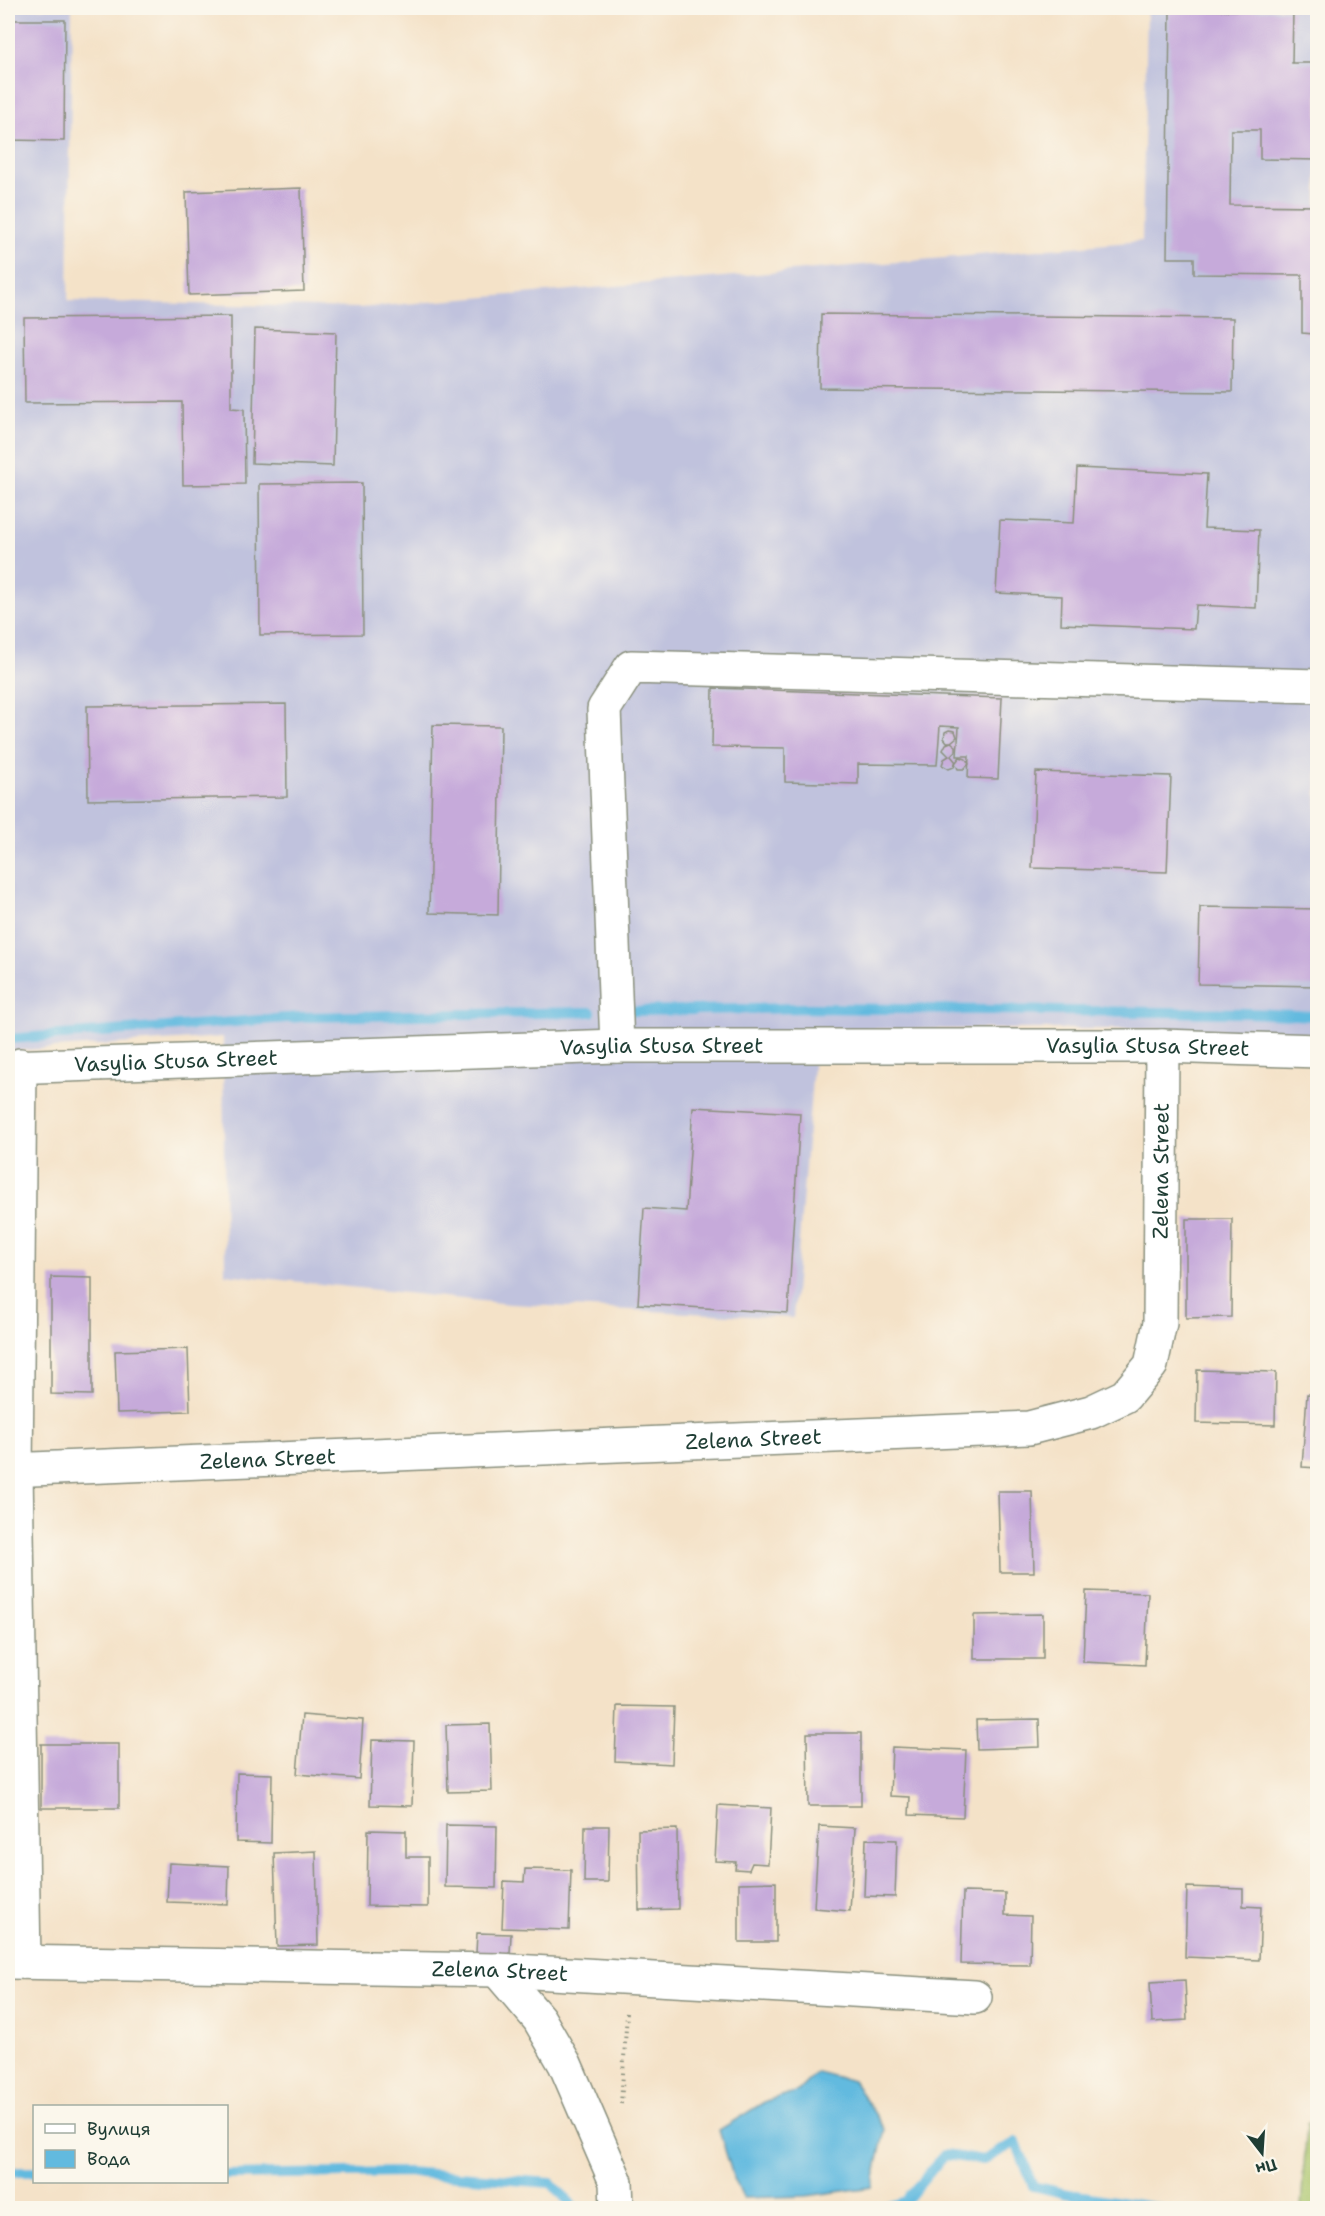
<svg xmlns="http://www.w3.org/2000/svg" width="1325" height="2216" font-family="'Shantell Sans',sans-serif">
<style>
.industrial{fill:#c0c2dd}
.green{fill:#aac56b;stroke:#648150;stroke-width:1.5}
.water{fill:#62badf;stroke:#407c8a;stroke-width:1.5}
.lines{fill:none;stroke-linecap:round;stroke-linejoin:round}
.stream{stroke:#62badf;stroke-width:10}
.building{fill:#c6aada}
.minor-casing{stroke:#8a907e;stroke-width:36}
.path{stroke:#8a907e;stroke-width:4;stroke-dasharray:1.5 4.5;stroke-linecap:butt}
.minor{stroke:#fff;stroke-width:33}
.labels{text-anchor:middle;dominant-baseline:central;stroke-width:4.5;stroke-linejoin:round;paint-order:stroke}
.street-label{font-size:21px;fill:#1f3d34;stroke:#fbf7ec}
</style>
<rect width="100%" height="100%" fill="#fbf7ec"/>
<filter id="ink" filterUnits="userSpaceOnUse"><feTurbulence type="fractalNoise" baseFrequency=".0167" numOctaves="2"/><feDisplacementMap in="SourceGraphic" scale="12" xChannelSelector="R" yChannelSelector="G"/><feConvolveMatrix kernelMatrix="1 2 1 2 8 2 1 2 1" color-interpolation-filters="sRGB"/></filter>
<filter id="wash" filterUnits="userSpaceOnUse"><feTurbulence type="fractalNoise" baseFrequency=".008" numOctaves="4" result="noise"/><feDisplacementMap in="SourceGraphic" scale="24" xChannelSelector="R" yChannelSelector="G"/><feGaussianBlur stdDeviation="1.35" result="paint"/><feColorMatrix in="noise" values="0 0 0 0 0 0 0 0 0 0 0 0 0 0 0 0 0 1.4 0 .05"/><feComposite in="paint" operator="in"/></filter>
<g filter="url(#wash)">
<rect width="100%" height="100%" fill="#f4e2c8"/>
<!-- industrial -->
<polygon class="industrial" points="8,8 72,8 68,301 359,308 1142,241 1147,12 1167,8 1317,8 1317,1034 1162,1029 816,1029 793,1318 510,1304 225,1274 223,1037 8,1051"/>
<!-- green -->
<polygon class="green" points="1307,2123 1317,2123 1317,2208 1301,2208"/>
<!-- water -->
<polygon class="water" points="817,2072 853,2081 885,2129 872,2187 806,2196 743,2198 733,2176 719,2130 766,2101 798,2091"/>
<g class="lines">
<!-- stream -->
<g class="stream">
<polyline points="633,1011 809,1008 1249,1013 1318,1016"/>
<polyline points="8,1039 301,1017 591,1012"/>
<polyline points="8,2172 34,2172"/>
<polyline points="226,2175 407,2172 551,2183 575,2208"/>
<polyline points="884,2208 906,2201 944,2155 984,2160 1016,2142 1033,2186 1063,2193 1159,2208"/>
</g>
</g>
<g id="blocks">
<!-- building -->
<g class="building">
<polygon points="1170,10 1293,11 1292,63 1318,63 1318,160 1260,159 1260,130 1231,130 1230,205 1318,206 1318,384 1313,384 1314,334 1302,333 1302,275 1194,274 1194,258 1167,258"/>
<polygon points="8,20 65,20 64,141 8,140"/>
<polygon points="301,188 304,291 189,295 186,192"/>
<polygon points="821,314 1233,318 1232,392 820,388"/>
<polygon points="231,316 231,408 244,409 245,484 183,485 182,402 25,403 24,318"/>
<polygon points="255,329 336,332 333,466 252,463"/>
<polygon points="1077,468 1207,474 1204,528 1259,530 1256,608 1196,605 1194,629 1061,624 1062,596 996,593 1000,520 1074,523"/>
<polygon points="362,483 363,634 260,635 259,484"/>
<polygon points="713,688 1002,698 998,779 968,778 969,756 957,756 959,727 940,726 937,765 858,764 858,784 785,782 785,748 712,747"/>
<polygon points="286,704 287,797 88,800 87,706"/>
<polygon points="433,725 501,726 498,915 429,913"/>
<polygon points="949,730 955,731 957,737 951,742 956,746 956,751 951,756 956,762 960,757 966,759 969,764 964,769 958,769 955,763 954,767 949,769 942,765 944,759 949,756 943,750 946,744 951,742 947,742 944,738 945,732"/>
<polygon points="1036,772 1171,776 1167,872 1032,868"/>
<polygon points="1200,907 1318,909 1318,986 1198,984"/>
<polygon points="693,1107 800,1113 788,1313 638,1304 644,1208 686,1211"/>
<polygon points="1186,1219 1232,1219 1231,1317 1186,1318"/>
<polygon points="51,1277 92,1278 92,1395 51,1394"/>
<polygon points="188,1349 190,1411 117,1413 115,1351"/>
<polygon points="1197,1370 1276,1372 1275,1425 1196,1423"/>
<polygon points="1307,1394 1318,1395 1318,1468 1302,1467"/>
<polygon points="998,1491 1032,1491 1034,1572 1000,1572"/>
<polygon points="1086,1591 1148,1593 1145,1665 1083,1662"/>
<polygon points="1043,1614 1043,1659 974,1659 974,1615"/>
<polygon points="617,1706 674,1707 672,1764 615,1761"/>
<polygon points="302,1715 363,1720 359,1779 297,1774"/>
<polygon points="1039,1719 1040,1747 977,1749 976,1720"/>
<polygon points="490,1724 492,1791 448,1792 446,1725"/>
<polygon points="807,1733 861,1733 861,1806 808,1806"/>
<polygon points="372,1740 414,1741 412,1806 370,1805"/>
<rect x="41" y="1744" width="78" height="64"/>
<polygon points="892,1747 966,1750 963,1817 909,1815 910,1797 890,1796"/>
<polygon points="237,1773 272,1774 271,1843 236,1842"/>
<polygon points="718,1805 771,1808 768,1864 752,1863 749,1870 735,1869 736,1862 715,1861"/>
<polygon points="446,1825 497,1826 496,1888 445,1887"/>
<polygon points="585,1826 609,1826 608,1882 584,1882"/>
<polygon points="819,1826 855,1828 850,1911 814,1908"/>
<polygon points="677,1829 678,1909 639,1910 638,1830"/>
<polygon points="368,1830 406,1831 406,1857 428,1857 428,1907 367,1906"/>
<polygon points="866,1839 897,1840 895,1897 864,1896"/>
<polygon points="316,1851 318,1945 277,1946 274,1853"/>
<polygon points="169,1863 229,1866 228,1904 167,1902"/>
<polygon points="525,1869 571,1870 569,1930 502,1928 504,1881 524,1882"/>
<polygon points="776,1882 776,1942 739,1942 739,1883"/>
<polygon points="1187,1887 1243,1889 1243,1906 1261,1907 1259,1960 1185,1957"/>
<polygon points="963,1892 1005,1893 1005,1915 1031,1916 1030,1965 961,1964"/>
<polygon points="477,1933 511,1934 510,1954 476,1953"/>
<polygon points="1185,1980 1187,2020 1152,2022 1150,1982"/>
</g>
</g>
</g>
<g filter="url(#ink)">
<use href="#blocks" fill-opacity="0" stroke="#8a907e" stroke-width="1.5"/>
<g class="lines">
<defs>
<g id="minor">
<polyline points="617,1046 604,709 631,667 1318,686"/>
<polyline points="20,1065 16,1470 24,1962"/>
<path id="s1" d="M8,1067l609,-21h545l156,5"/>
<path id="s2" d="M8,1470l1021,-42 62,-16 34,-16 26,-31 9,-42 2,-277"/>
<path id="s3" d="M8,1962l489,8 478,27"/>
<polyline points="497,1970 539,2019 565,2064 616,2182 617,2208"/>
</g>
</defs>
<!-- minor casing -->
<use href="#minor" class="minor-casing"/>
<!-- path -->
<polyline class="path" points="621,2104 627,2013"/>
<!-- minor -->
<use href="#minor" class="minor"/>
</g>
</g>
<g class="labels">
<!-- street labels -->
<g class="street-label">
<text stroke="none"><textPath href="#s1" startOffset="654">Vasylia Stusa Street</textPath></text>
<text stroke="none"><textPath href="#s1" startOffset="1140">Vasylia Stusa Street</textPath></text>
<text stroke="none"><textPath href="#s1" startOffset="168">Vasylia Stusa Street</textPath></text>
<text stroke="none"><textPath href="#s2" startOffset="1359">Zelena Street</textPath></text>
<text stroke="none"><textPath href="#s2" startOffset="746">Zelena Street</textPath></text>
<text stroke="none"><textPath href="#s2" startOffset="260">Zelena Street</textPath></text>
<text stroke="none"><textPath href="#s3" startOffset="492">Zelena Street</textPath></text>
</g>
</g>
<!-- margin -->
<rect width="1325" height="2216" fill="none" stroke="#fbf7ec" stroke-width="30"/>
<!-- legend -->
<rect x="33" y="2105" width="195" height="78" fill="#fbf7ec" stroke="#a3ada2" stroke-width="1.5"/>
<rect x="45" y="2124" width="30" height="9" fill="#ffffff" stroke="#a3ada2" stroke-width="1.5"/>
<text x="87" y="2135" font-size="18" fill="#1f3d34">Вулиця</text>
<rect x="45" y="2150" width="30" height="18" fill="#62badf" stroke="#a3ada2" stroke-width="1.5"/>
<text x="87" y="2165" font-size="18" fill="#1f3d34">Вода</text>
<!-- north arrow -->
<g transform="translate(1262 2153) rotate(163)" stroke="#fbf7ec" stroke-width="4.5" paint-order="stroke">
<path d="M0-4.5L10 22L0 15L-10 22Z" fill="#1f3d34"/>
<text y="-9" font-size="16" font-weight="bold" text-anchor="middle" fill="#1f3d34">Пн</text>
</g>
</svg>
